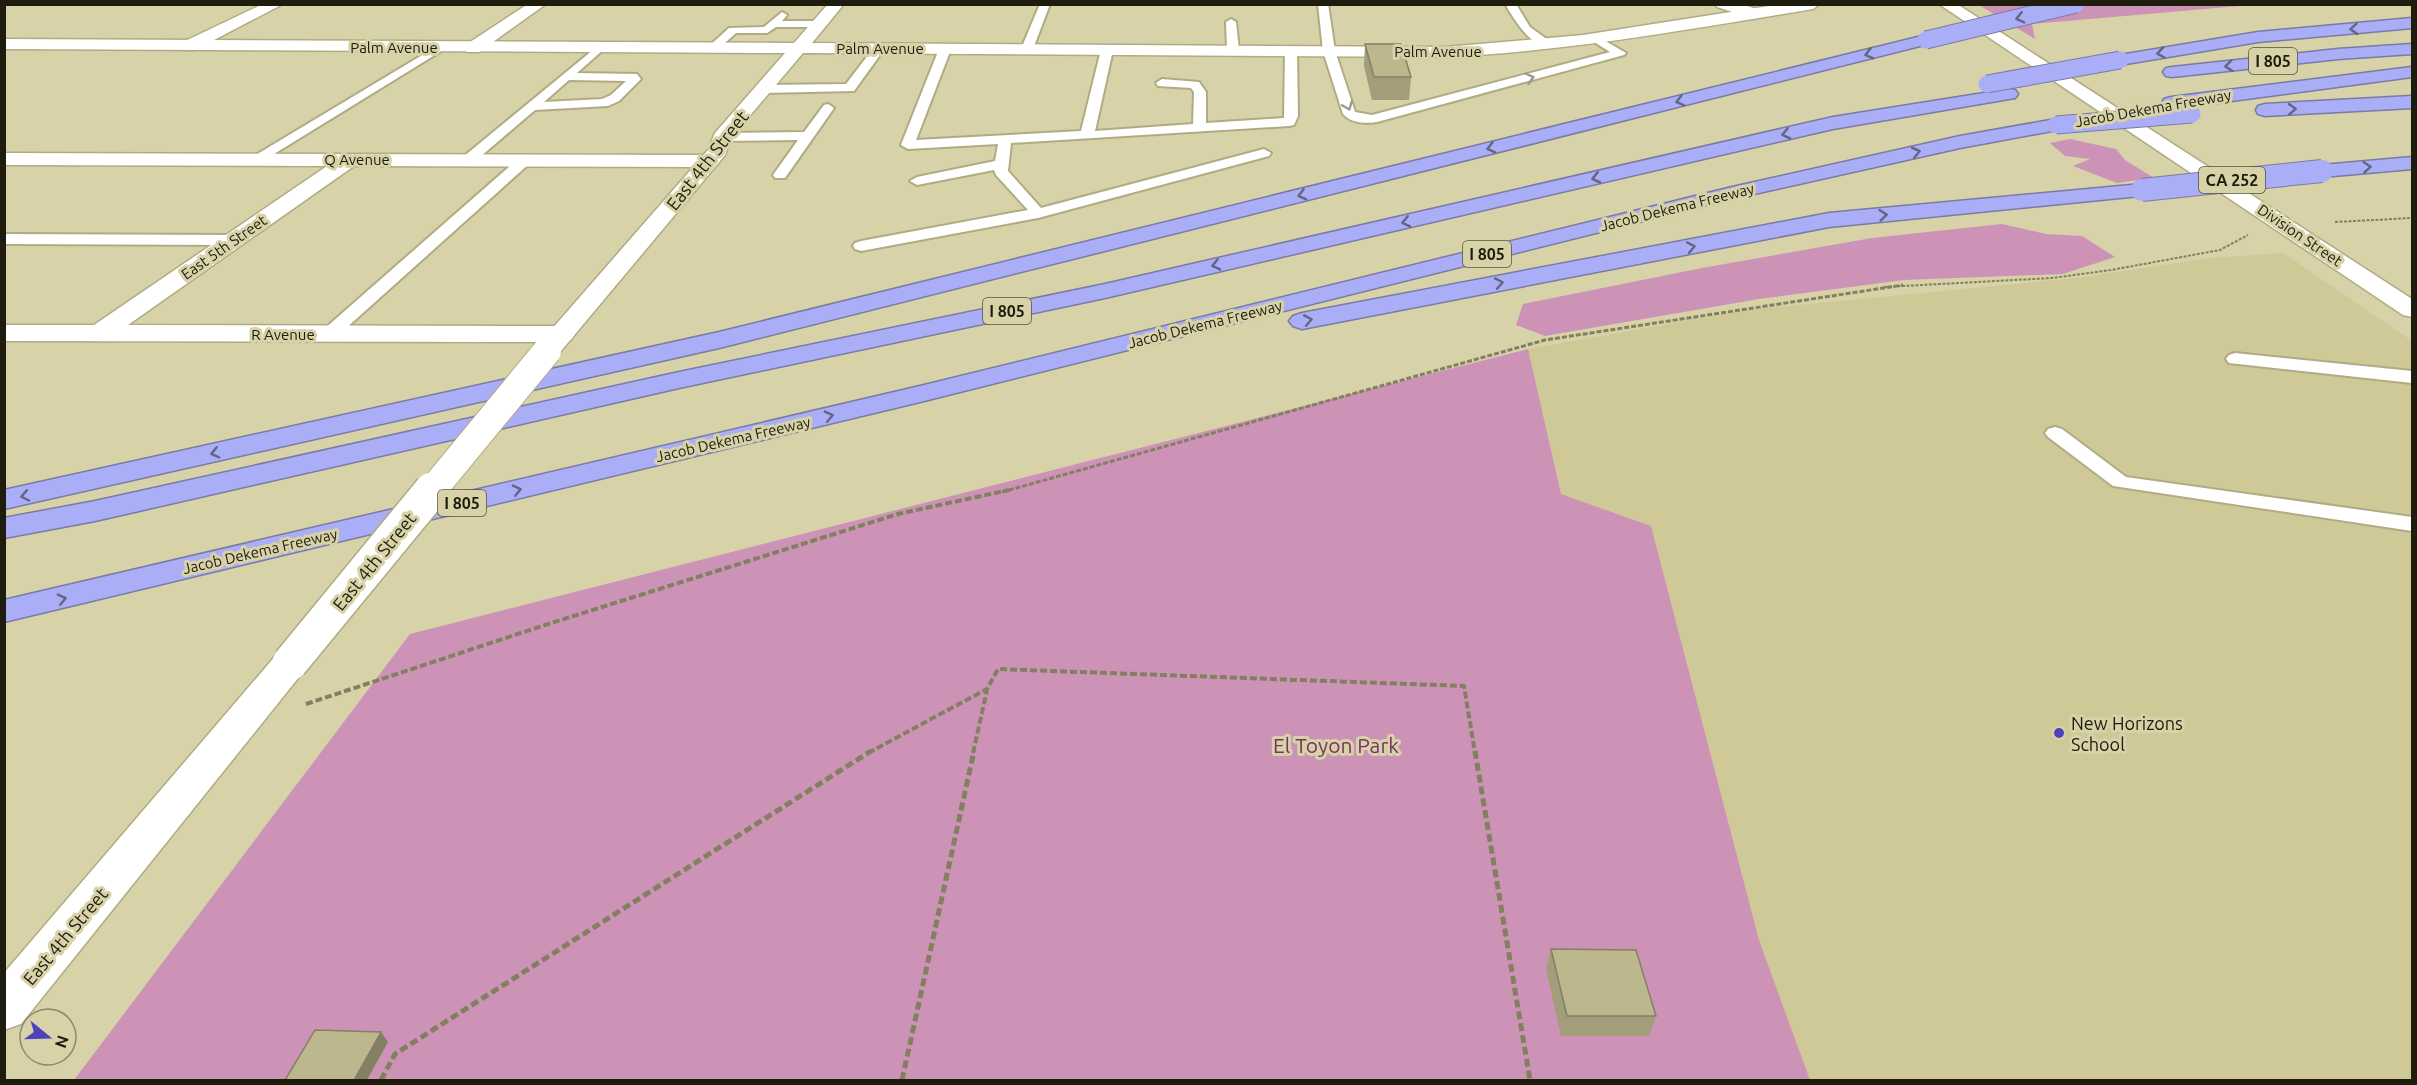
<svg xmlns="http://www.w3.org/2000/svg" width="2417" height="1085" font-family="Ubuntu,sans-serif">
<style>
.built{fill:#cfc897}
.green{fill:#cd93b7}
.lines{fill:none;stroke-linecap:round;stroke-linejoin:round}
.service-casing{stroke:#b0ab82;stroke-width:4}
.minor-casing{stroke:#b0ab82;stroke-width:3}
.tertiary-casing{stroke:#b0ab82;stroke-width:3}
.secondary-casing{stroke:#b0ab82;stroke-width:3}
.motorway-casing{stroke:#797ba5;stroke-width:3}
.path-far3{stroke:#837f61;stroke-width:2;stroke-dasharray:3 1.5;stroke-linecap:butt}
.path-far2{stroke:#837f61;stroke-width:3;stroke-dasharray:5 2;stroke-linecap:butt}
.path-far1{stroke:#837f61;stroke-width:4;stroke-dasharray:7 3;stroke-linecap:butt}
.path{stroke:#837f61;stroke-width:5;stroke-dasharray:8 4;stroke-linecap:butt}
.service{fill:#fff;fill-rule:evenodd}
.minor{fill:#fff;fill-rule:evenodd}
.tertiary{fill:#fff;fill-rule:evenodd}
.secondary{fill:#fff;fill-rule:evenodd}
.motorway{fill:#aaaef7;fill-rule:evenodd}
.tertiary-bridge-far1-casing{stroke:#b0ab82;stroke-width:30;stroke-linecap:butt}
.tertiary-bridge-casing{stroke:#b0ab82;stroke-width:38;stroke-linecap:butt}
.motorway-bridge-far1-casing{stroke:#797ba5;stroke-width:19;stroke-linecap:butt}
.motorway-bridge-casing{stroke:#797ba5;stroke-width:24;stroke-linecap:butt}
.tertiary-bridge-far1{stroke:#fff;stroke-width:28}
.tertiary-bridge{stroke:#fff;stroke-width:35}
.motorway-bridge-far1{stroke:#aaaef7;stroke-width:17}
.motorway-bridge{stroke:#aaaef7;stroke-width:22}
.wall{fill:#a39d7a}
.shaded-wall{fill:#848063}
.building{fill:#bdb78e;stroke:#848063;stroke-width:1.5}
.oneway{stroke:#646582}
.oneway2{stroke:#9a9992}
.poi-dot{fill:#4e43ba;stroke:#d7d2a8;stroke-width:2}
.labels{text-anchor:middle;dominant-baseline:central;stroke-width:6;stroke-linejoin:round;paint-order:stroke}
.far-street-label{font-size:15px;fill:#1e1c0c;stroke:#d7d2a8}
.shield{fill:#d7d2a8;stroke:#56533b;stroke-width:1.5}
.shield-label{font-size:16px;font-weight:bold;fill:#1e1c0c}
.street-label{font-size:18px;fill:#1e1c0c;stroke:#d7d2a8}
.poi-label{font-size:18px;fill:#1e1c0c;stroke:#d7d2a8;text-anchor:start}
.near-park-label{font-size:21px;fill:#793163;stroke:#d7d2a8}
</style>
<rect width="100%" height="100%" fill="#d7d2a8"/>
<!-- built -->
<polygon class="built" points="2283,253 2412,341 2412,1080 1810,1080 1759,940 1651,526 1561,494 1528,349 1747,310 2077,278 2211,258"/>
<!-- green -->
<g class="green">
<polygon points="1979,5 2251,5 2032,24 2035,39"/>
<polygon points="2070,139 2116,149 2125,160 2154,178 2117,183 2073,166 2090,159 2065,156 2050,143"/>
<polygon points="2002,224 2046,234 2082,236 2115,257 2063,274 1904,280 1759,299 1545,336 1516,325 1523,304 1702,268 1872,238"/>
<polygon points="1528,349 1561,494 1651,526 1759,940 1810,1080 74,1080 410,634"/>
</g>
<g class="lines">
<defs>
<g id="service">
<polygon points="1040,4 1050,4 1033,49 1031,51 1023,51 1021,49"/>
<path d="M1318,4h10l7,47 20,61 17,3 238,-63 -19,-12v-4l4,-1 31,18 -2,2 -247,67c-12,2 -26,1 -34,-8l-20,-63z"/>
<path d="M1505,4h11l14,23 22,16v4c-20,3 -38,-28 -47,-43z"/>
<polygon points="782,12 787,15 782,21 820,21 825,24 820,27 776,27 767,33 736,33 717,50 709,50 707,48 729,28 764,27"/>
<polygon points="1231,19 1236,22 1239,50 1233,53 1227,50 1226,22"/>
<polygon points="439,45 443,46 443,50 261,162 251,162 249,159"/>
<path d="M599,45l4,1v4l-26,23 60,1 4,5 -22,22 -11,5 -73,4 -62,53h-10l-2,-3 2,-3zM569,80l57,1 -15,14 -9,4 -58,3z"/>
<polygon points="879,45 885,48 854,91 764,93 758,89 764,85 846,84 875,46"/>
<polygon points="945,46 951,49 916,140 1081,131 1101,50 1107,47 1113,50 1095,131 1193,124 1194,92 1191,88 1158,86 1156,83 1162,79 1199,82 1206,92 1206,123 1284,118 1285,51 1291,48 1297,51 1298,116 1294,125 1289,126 1011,143 1008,171 1041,208 1264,149 1271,153 1269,156 1038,218 861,251 855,249 853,246 855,243 861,241 1028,210 996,175 994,170 917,185 910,181 917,177 995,161 998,144 908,149 901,145 939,49"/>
<polygon points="828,104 834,108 785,178 775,178 773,175 798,140 722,141 715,137 722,133 804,132 824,105"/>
<polygon points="524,157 531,161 529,164 335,338 323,338 320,334 323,330 519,158"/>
<polygon points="4,234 233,235 241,240 233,245 4,244"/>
<polygon points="2235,353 2412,371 2412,383 2229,363 2226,359 2229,355"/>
<polygon points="2055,427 2062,429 2126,477 2412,517 2412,531 2113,486 2048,437 2045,433 2048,429"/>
</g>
<g id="minor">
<polygon points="263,4 283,4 195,50 183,50 181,46 183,42"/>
<polygon points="528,4 546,4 479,52 467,52 465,48 467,44"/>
<path d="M1715,4c14,0 36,-2 47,10l-8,5 -37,-12z"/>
<polygon points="4,153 710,155 717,157 720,161 717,165 710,167 354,166 128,325 562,326 571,328 575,334 571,340 562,342 4,341 4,325 94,325 327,166 4,165"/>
</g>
<g id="tertiary">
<path d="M828,4h16l-32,39 633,4 138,-12 199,-31h38l-7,5c-122,20 -244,42 -368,48l-642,-4 -72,85 -6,17 -169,202 -9,2 -9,-2 -4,-6 4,-6 170,-195 7,-17 70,-80 -781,-4v-10l790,4z"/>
<polygon points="290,651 303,654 308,663 303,672 21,1024 4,1030 4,973 277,654"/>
</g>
<polygon id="secondary" points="1939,4 1957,4 2412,299 2412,317 2403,315"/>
<g id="motorway">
<polygon points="2412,18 2412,28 2258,42 2120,65 2114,64 2111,60 2114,56 2258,32"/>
<polygon points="1926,35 1934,40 1932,43 719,348 4,509 4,490 719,332"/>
<polygon points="2412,44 2412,54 2338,59 2172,77 2166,76 2163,72 2166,68 2172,67 2338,49"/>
<polygon points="2412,67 2412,77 2171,109 2164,107 2162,103 2164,99 2171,97"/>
<polygon points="2009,89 2015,90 2018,94 2015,98 1833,129 1105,298 679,388 95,521 4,538 4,518 95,501 679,372 1105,284 1833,117"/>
<polygon points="2412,96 2412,108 2265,116 2258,114 2256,110 2258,106 2265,104"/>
<polygon points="2056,119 2063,121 2066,125 2063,129 1960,148 1732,199 920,402 4,622 4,600 920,386 1732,187 1960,136"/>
<polygon points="2412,157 2412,169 2322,177 2315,175 2312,171 2315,167 2322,165"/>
<polygon points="2142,184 2150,185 2153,190 2150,195 1829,227 1302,329 1293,326 1289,321 1293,316 1302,313 1829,213"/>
</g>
</defs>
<!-- service casing -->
<use href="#service" class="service-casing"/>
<!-- minor casing -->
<use href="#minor" class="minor-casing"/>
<!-- tertiary casing -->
<use href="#tertiary" class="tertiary-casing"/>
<!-- secondary casing -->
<use href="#secondary" class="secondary-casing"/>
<!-- motorway casing -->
<use href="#motorway" class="motorway-casing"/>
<!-- path-far3 -->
<g class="path-far3">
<polyline points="2335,222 2412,218"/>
<polyline points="1884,287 2052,278 2111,270 2220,250 2248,235"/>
</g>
<!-- path-far2 -->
<polyline class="path-far2" points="1002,492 1545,340 1903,285"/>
<!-- path-far1 -->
<g class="path-far1">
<polyline points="306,704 545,625 898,514 1009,490"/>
<polyline points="868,753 987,689 998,669 1464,686 1475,753"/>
<polyline points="973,753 987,690"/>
</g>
<!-- path -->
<g class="path">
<polyline points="1475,751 1530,1080"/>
<polyline points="381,1080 395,1054 871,751"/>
<polyline points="902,1080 974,751"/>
</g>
<!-- service -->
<use href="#service" class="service"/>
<!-- minor -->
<use href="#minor" class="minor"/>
<!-- tertiary -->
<use href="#tertiary" class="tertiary"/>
<!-- secondary -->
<use href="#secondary" class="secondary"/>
<!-- motorway -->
<use href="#motorway" class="motorway"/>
<defs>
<polyline id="tertiary-bridge-far1" points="431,492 547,351"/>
<polyline id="tertiary-bridge" points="290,663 432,490"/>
<g id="motorway-bridge-far1">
<polyline points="1926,40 2076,4"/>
<polyline points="1987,84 2120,60"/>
<polyline points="2056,125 2192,114"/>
</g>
<polyline id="motorway-bridge" points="2142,190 2322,171"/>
</defs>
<!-- tertiary-bridge-far1 casing -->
<use href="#tertiary-bridge-far1" class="tertiary-bridge-far1-casing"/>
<!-- tertiary-bridge casing -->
<use href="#tertiary-bridge" class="tertiary-bridge-casing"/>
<!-- motorway-bridge-far1 casing -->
<use href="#motorway-bridge-far1" class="motorway-bridge-far1-casing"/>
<!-- motorway-bridge casing -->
<use href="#motorway-bridge" class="motorway-bridge-casing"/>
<!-- tertiary-bridge-far1 -->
<use href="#tertiary-bridge-far1" class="tertiary-bridge-far1"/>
<!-- tertiary-bridge -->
<use href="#tertiary-bridge" class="tertiary-bridge"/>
<!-- motorway-bridge-far1 -->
<use href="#motorway-bridge-far1" class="motorway-bridge-far1"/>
<!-- motorway-bridge -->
<use href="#motorway-bridge" class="motorway-bridge"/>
</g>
<!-- wall -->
<g class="wall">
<polygon points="1365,44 1411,77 1409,100 1372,100 1364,66"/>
<polygon points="1551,949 1656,1016 1649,1036 1561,1036 1546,969"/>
</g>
<!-- shaded-wall -->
<polygon class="shaded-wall" points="381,1032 388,1042 367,1080 354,1080"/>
<!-- building -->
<g class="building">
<polygon points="1365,44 1401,44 1411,77 1374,77"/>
<polygon points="1551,949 1636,950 1656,1016 1567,1016"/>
<polygon points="315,1030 381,1032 354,1080 285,1080"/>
</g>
<!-- one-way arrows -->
<defs><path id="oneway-chevron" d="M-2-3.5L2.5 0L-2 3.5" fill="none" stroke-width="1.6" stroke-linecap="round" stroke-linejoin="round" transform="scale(1.5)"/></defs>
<g class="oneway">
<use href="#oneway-chevron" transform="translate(2020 18) rotate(167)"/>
<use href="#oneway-chevron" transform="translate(2354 29) rotate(175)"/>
<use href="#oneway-chevron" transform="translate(2161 53) rotate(171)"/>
<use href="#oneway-chevron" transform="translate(1869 54) rotate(166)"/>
<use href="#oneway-chevron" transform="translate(2229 66) rotate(174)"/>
<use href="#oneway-chevron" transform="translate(1680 101) rotate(166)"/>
<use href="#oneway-chevron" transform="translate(2292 109) rotate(-3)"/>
<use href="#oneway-chevron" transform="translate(1786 134) rotate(167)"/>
<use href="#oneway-chevron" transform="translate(1491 148) rotate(166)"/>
<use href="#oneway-chevron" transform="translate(1916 152) rotate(-13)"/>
<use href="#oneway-chevron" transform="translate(2367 167) rotate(-5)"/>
<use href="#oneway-chevron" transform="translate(1596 178) rotate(167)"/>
<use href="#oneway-chevron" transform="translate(1302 195) rotate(166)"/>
<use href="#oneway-chevron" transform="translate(1883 215) rotate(-6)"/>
<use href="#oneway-chevron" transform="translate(1406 222) rotate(167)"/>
<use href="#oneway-chevron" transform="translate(1691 247) rotate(-11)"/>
<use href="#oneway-chevron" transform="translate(1216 265) rotate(167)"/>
<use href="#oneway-chevron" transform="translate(1499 283) rotate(-11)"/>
<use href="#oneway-chevron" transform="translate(1308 320) rotate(-11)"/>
<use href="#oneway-chevron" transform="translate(829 416) rotate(-13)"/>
<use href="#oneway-chevron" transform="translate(215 453) rotate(167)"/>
<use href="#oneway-chevron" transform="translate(517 490) rotate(-13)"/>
<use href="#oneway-chevron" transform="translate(25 496) rotate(168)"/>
<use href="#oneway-chevron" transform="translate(62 599) rotate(-13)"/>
</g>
<g class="oneway2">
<use href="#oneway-chevron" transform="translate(1530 78) rotate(-15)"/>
<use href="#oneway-chevron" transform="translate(1348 106) rotate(68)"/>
</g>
<!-- markers -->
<circle class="poi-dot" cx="2059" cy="733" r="6"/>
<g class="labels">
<!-- far-street labels -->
<g class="far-street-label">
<text x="394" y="47">Palm Avenue</text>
<text x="880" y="48">Palm Avenue</text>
<text x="1438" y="51">Palm Avenue</text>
<text transform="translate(2153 108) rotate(-10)">Jacob Dekema Freeway</text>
<text x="357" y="159">Q Avenue</text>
<text transform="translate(1677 207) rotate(-14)">Jacob Dekema Freeway</text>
<text transform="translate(2300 235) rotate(34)">Division Street</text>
<text transform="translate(224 247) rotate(-35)">East 5th Street</text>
<text transform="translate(1205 324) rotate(-14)">Jacob Dekema Freeway</text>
<text x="283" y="334">R Avenue</text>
<text transform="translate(733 439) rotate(-13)">Jacob Dekema Freeway</text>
<text transform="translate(260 551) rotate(-13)">Jacob Dekema Freeway</text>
</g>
<!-- shield labels -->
<g class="shield">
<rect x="2249" y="48" width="48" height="26" rx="4.5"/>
<rect x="2199" y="167" width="66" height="26" rx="4.5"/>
<rect x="1463" y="241" width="48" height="26" rx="4.5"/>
<rect x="983" y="298" width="48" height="26" rx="4.5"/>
<rect x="438" y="490" width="48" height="26" rx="4.5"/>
</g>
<g class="shield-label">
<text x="2273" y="61">I 805</text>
<text x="2232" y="180">CA 252</text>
<text x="1487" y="254">I 805</text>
<text x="1007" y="311">I 805</text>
<text x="462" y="503">I 805</text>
</g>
<!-- street labels -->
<g class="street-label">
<text transform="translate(707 160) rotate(-52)">East 4th Street</text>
<text transform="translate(374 561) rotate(-51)">East 4th Street</text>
<text transform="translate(65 936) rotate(-50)">East 4th Street</text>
</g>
<!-- poi labels -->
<g class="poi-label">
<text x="2071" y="723">New Horizons<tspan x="2071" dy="21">School</tspan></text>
</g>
<!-- near-park labels -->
<g class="near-park-label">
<text x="1336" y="745">El Toyon Park</text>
</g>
</g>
<!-- border -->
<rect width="2417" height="1085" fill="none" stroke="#1e1c0c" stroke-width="12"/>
<!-- north arrow -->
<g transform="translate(48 1037) rotate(109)"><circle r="28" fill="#d7d2a8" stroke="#8d896a" stroke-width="1.5"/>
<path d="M0-4.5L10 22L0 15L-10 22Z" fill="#4e43ba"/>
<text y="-9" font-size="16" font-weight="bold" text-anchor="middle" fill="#1e1c0c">N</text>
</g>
</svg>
